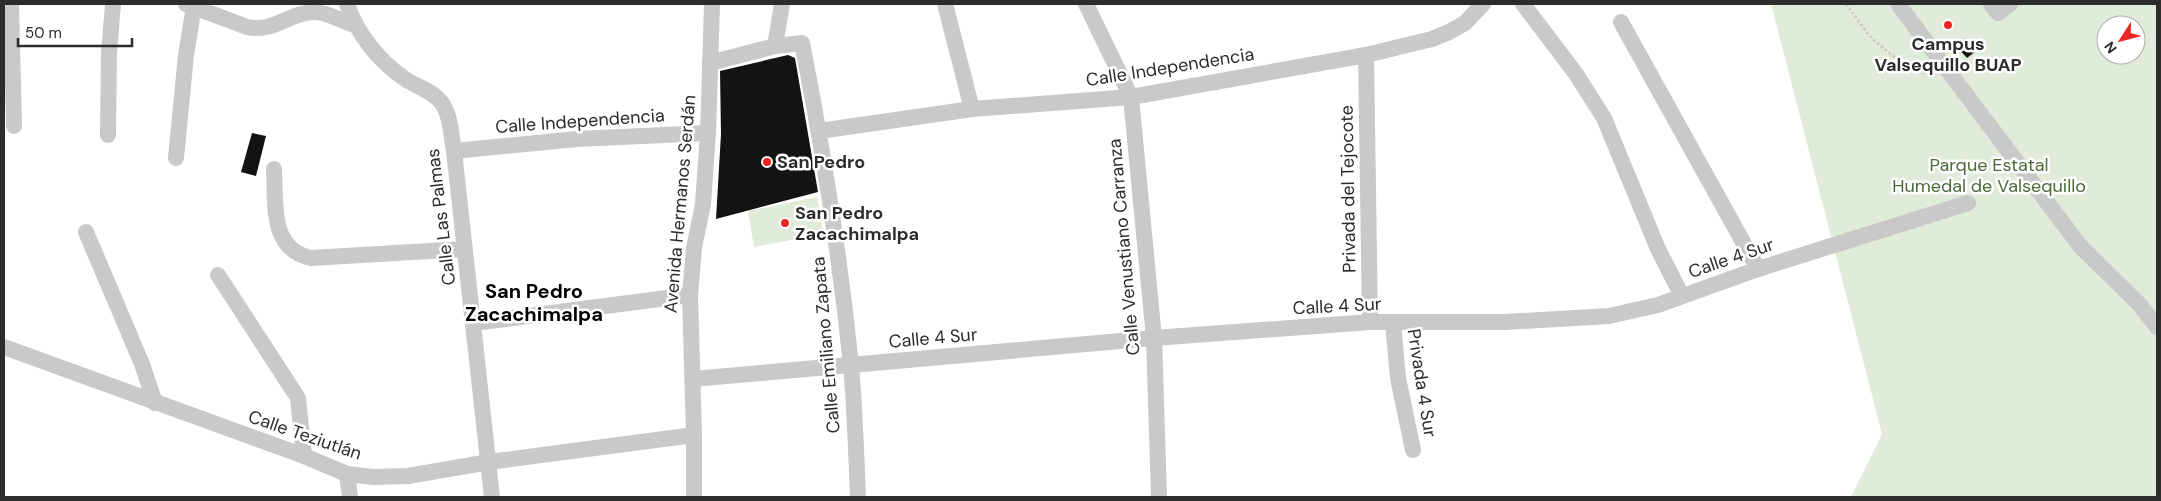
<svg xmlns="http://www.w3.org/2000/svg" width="2161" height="501" font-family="'DM Sans',sans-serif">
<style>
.green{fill:#e1ebd9;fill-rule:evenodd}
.building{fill:#131313}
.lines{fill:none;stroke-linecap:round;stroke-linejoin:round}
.path{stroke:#c9c9c9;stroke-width:2.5;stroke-dasharray:2.5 2.5;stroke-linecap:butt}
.minor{stroke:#c9c9c9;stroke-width:16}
.poi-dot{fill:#ee2524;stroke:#fff;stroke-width:2}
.labels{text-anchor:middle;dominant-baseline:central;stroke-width:5;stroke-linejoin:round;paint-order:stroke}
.poi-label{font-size:18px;font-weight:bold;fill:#2c2c2c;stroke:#fff;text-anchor:start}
.street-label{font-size:18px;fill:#2c2c2c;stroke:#fff}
.park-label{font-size:18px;fill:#4b6a38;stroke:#fff}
.quarter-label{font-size:20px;font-weight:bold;fill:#000;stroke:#fff}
</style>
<rect width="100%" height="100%" fill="#fff"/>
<!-- green -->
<g class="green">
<path d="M1771,4h386v493h-306l31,-63zM2106,25h30v30h-30z"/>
<polygon points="817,197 823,234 754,247 748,211"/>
</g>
<!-- building -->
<g class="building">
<polygon points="1965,38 1976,51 1967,58 1957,47"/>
<polygon points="788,55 795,58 818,192 716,219 721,134 720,71"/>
<polygon points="252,133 266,136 256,176 241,172"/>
</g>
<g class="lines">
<!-- path -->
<path class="path" d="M1846,4c8,10 15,22 23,31 13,13 43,39 61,39"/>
<!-- minor -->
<g class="minor">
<polyline points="11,4 14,126"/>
<path d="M186,4l61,23c28,6 42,-15 68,-15 13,0 27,10 40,13"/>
<path d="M347,4c10,30 32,57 58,75 12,8 28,12 36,23 10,13 10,33 13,49l38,346"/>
<polyline points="945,4 972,109"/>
<polyline points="1086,4 1131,97 1154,338 1159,497"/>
<polyline points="1523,4 1576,74 1604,118 1658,249 1682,296"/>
<polyline points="1898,4 2080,246 2140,305 2157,327"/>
<polyline points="1991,4 1998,13 2010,4"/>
<polyline points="1621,22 1758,269"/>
<polyline points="775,46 782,4"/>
<polyline points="1366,55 1370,322"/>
<path d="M710,63l65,-17 27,-3c21,106 38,214 49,322 4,44 5,88 7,132"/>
<polyline points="819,131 972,109 1131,97 1366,55 1432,39 1449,32 1465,23 1483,4"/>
<polyline points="108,135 109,53 113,4"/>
<polyline points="454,151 577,139 708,133"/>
<polyline points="176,158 186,55 194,6"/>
<path d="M274,169c2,34 -5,80 37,89l153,-9"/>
<polyline points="86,232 142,364 155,403"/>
<polyline points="218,275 298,398 304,456"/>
<polyline points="474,323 690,295"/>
<polyline points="1393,323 1398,378 1413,450"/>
<polyline points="4,347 304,456 347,474 373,477 408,476 489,462 694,435"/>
<polyline points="693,379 1154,338 1370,322 1505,322 1609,316 1658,305 1758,269 1968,203"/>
<polyline points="347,474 350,497"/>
<polyline points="694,497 694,435 690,295 694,248 703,204 708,133 712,4"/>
</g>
</g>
<!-- markers -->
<g class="poi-dot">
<circle cx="1948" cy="25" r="5"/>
<circle cx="767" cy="162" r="5"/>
<circle cx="785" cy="223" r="5"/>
</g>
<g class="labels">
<!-- poi labels -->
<g class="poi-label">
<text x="1948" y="44" text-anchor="middle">Campus<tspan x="1948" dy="21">Valsequillo BUAP</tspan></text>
<text x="777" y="162">San Pedro</text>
<text x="795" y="213">San Pedro<tspan x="795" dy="21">Zacachimalpa</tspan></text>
</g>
<!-- street labels -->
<g class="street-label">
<text transform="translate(1170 67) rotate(-9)">Calle Independencia</text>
<text transform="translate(580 121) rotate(-4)">Calle Independencia</text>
<text transform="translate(1348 189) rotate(-91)">Privada del Tejocote</text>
<text transform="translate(680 204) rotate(-85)">Avenida Hermanos Serdán</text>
<text transform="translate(441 217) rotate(-97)">Calle Las Palmas</text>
<text transform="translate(1124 247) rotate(-95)">Calle Venustiano Carranza</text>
<text transform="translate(1731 258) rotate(-19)">Calle 4 Sur</text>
<text transform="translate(1337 306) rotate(-3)">Calle 4 Sur</text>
<text transform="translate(933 338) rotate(-5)">Calle 4 Sur</text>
<text transform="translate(826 345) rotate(-95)">Calle Emiliano Zapata</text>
<text transform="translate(1422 383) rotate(81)">Privada 4 Sur</text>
<text transform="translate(305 435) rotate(19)">Calle Teziutlán</text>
</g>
<!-- park labels -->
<g class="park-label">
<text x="1989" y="165">Parque Estatal<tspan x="1989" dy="21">Humedal de Valsequillo</tspan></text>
</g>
<!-- quarter labels -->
<g class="quarter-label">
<text x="534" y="291">San Pedro<tspan x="534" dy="23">Zacachimalpa</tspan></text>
</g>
</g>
<!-- border -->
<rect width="2161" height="501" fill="none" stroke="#2c2c2c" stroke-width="10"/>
<!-- north arrow -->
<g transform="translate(2121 40) rotate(234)"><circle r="24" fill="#ffffff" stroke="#ababab"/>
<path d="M0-4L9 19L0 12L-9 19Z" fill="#ee2524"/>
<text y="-8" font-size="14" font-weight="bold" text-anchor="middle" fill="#2c2c2c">N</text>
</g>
<!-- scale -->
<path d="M18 38v8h114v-8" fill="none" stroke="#2c2c2c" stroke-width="2.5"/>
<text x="25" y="38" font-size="15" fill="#2c2c2c" stroke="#ffffff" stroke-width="4" paint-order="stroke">50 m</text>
</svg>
